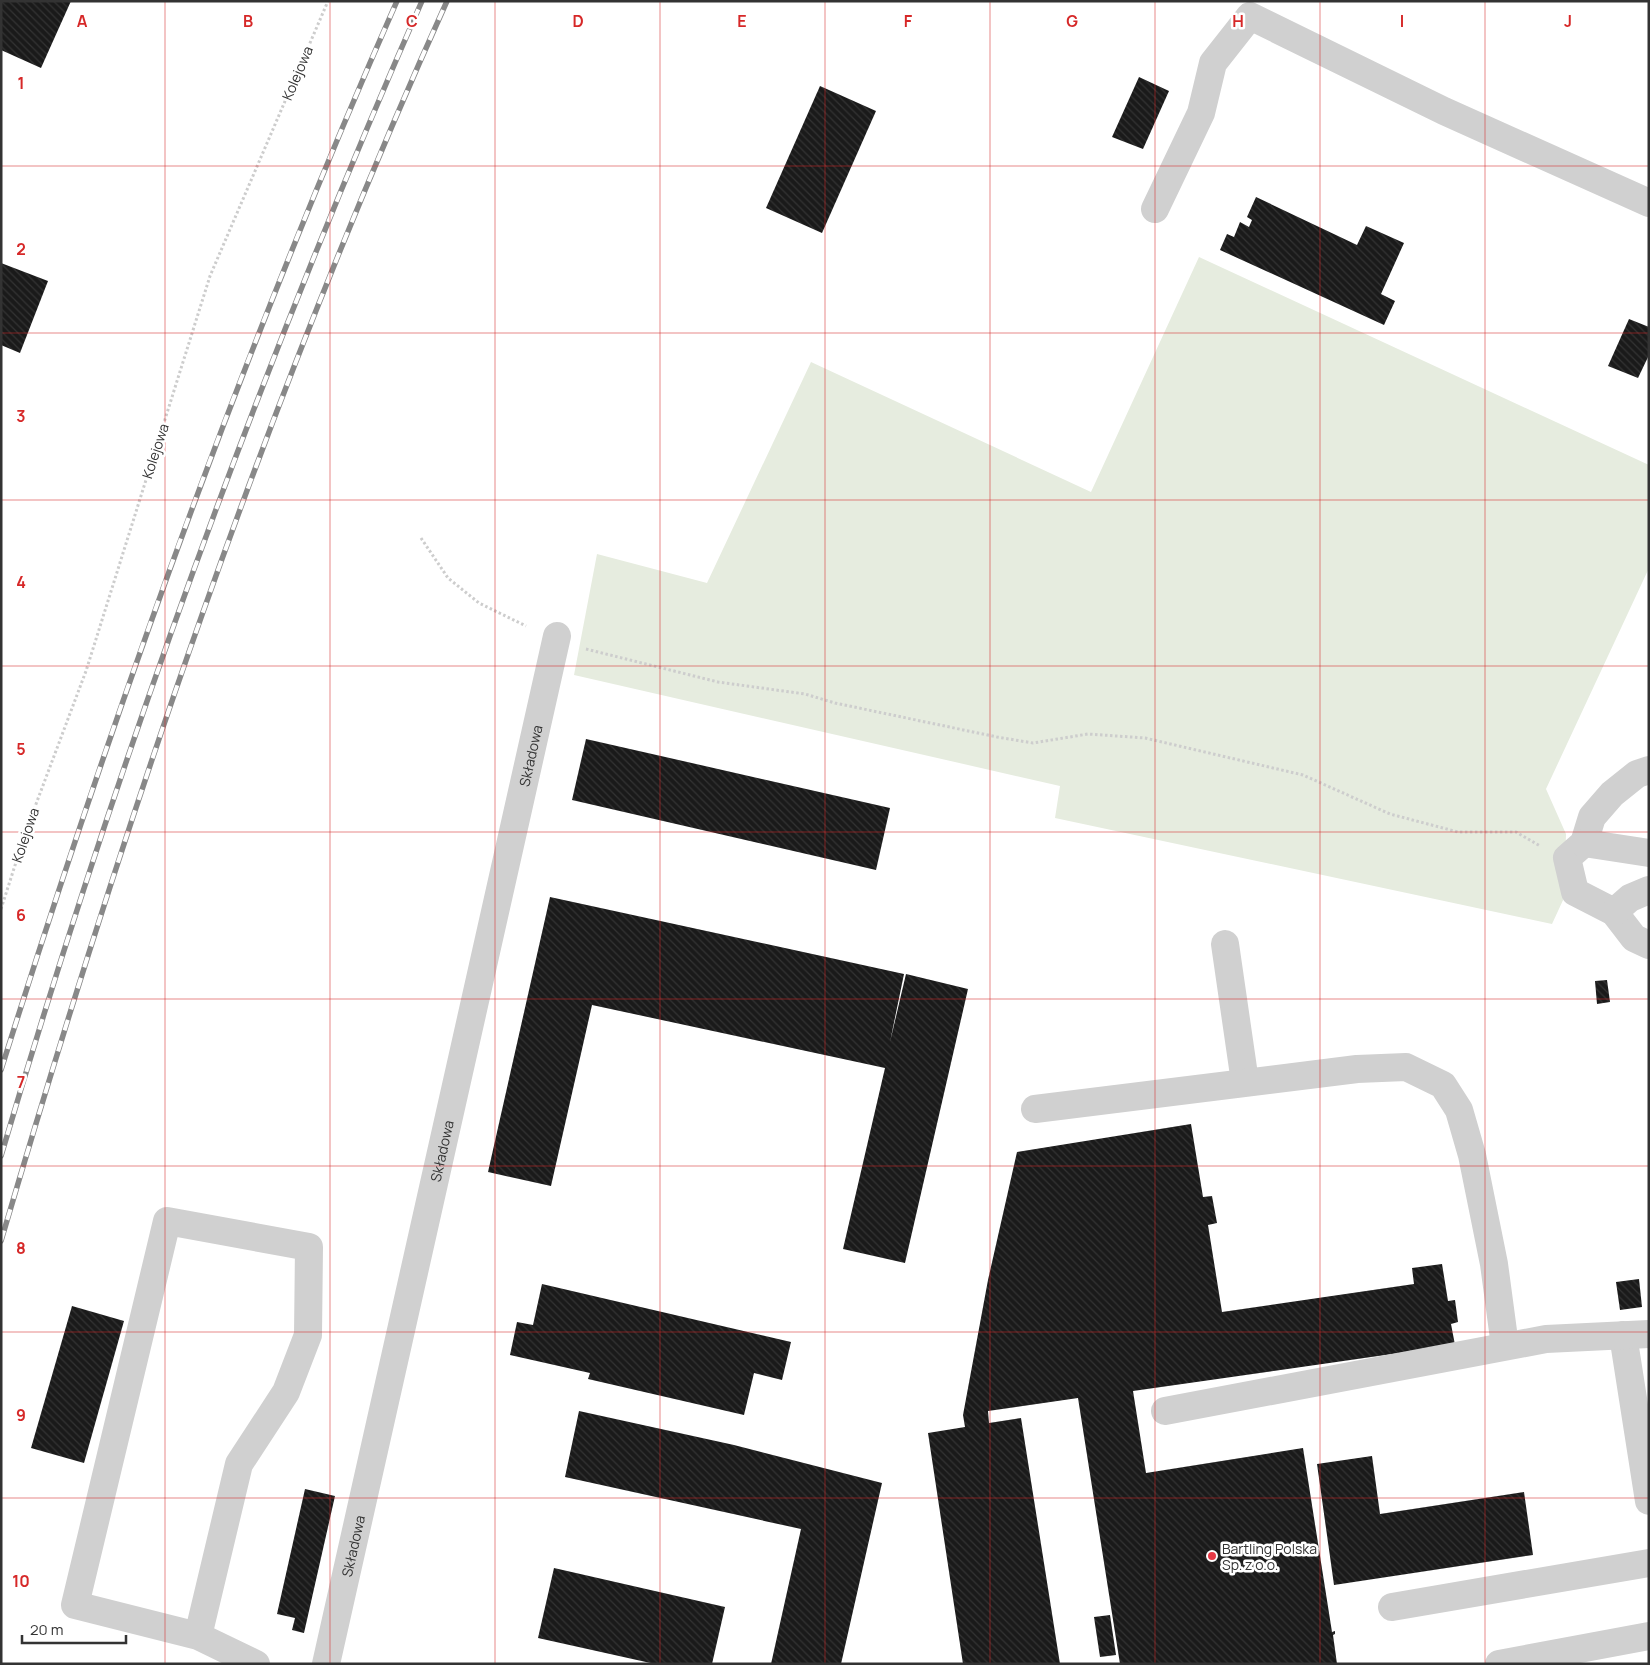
<svg xmlns="http://www.w3.org/2000/svg" width="1650" height="1665" font-family="Manrope,sans-serif">
<style>
.green{fill:#e6ecdf}
.building{fill:url(#building-back-hatch)}
.lines{fill:none;stroke-linecap:round;stroke-linejoin:round}
.path{stroke:#cdcdcd;stroke-width:3;stroke-dasharray:2.5 2.5;stroke-linecap:butt}
.minor{stroke:#d0d0d0;stroke-width:28}
.rail-casing{stroke:#888;stroke-width:5.5}
.rail{stroke:#fff;stroke-width:4;stroke-dasharray:11;stroke-linecap:butt}
.grid{fill:none;stroke:#d62828;stroke-width:1;stroke-opacity:0.55}
.poi-dot{fill:#e63946;stroke:#fff;stroke-width:2}
.labels{text-anchor:middle;dominant-baseline:central;stroke-width:5;stroke-linejoin:round;paint-order:stroke}
.street-label{font-size:14px;fill:#333;stroke:#fff}
.poi-label{font-size:14px;fill:#333;stroke:#fff;text-anchor:start}
.grid-label{font-size:16px;text-anchor:middle;font-weight:bold;fill:#d62828;stroke:#fff;stroke-width:5;stroke-linejoin:round;paint-order:stroke}
</style>
<defs>
<pattern id="building-back-hatch" width="6" height="6" patternUnits="userSpaceOnUse" patternTransform="scale(1.25)"><rect width="6" height="6" fill="#1a1a1a"/><path d="M-1 5l2 2M0 0l6 6M5-1l2 2" fill="none" stroke="#333"/></pattern>
</defs>
<rect width="100%" height="100%" fill="#fff"/>
<!-- green -->
<polygon class="green" points="1199,257 1649,465 1649,568 1546,789 1566,834 1564,898 1552,924 1055,818 1060,786 574,675 597,554 707,583 811,362 1091,492"/>
<!-- building -->
<g class="building">
<polygon points="1,1 71,1 41,68 1,50"/>
<polygon points="1139,77 1169,91 1143,149 1112,137"/>
<polygon points="820,86 876,111 822,233 766,208"/>
<polygon points="1256,197 1357,245 1366,226 1404,243 1381,294 1395,301 1384,325 1220,250 1227,234 1234,237 1240,222 1249,227 1252,220 1247,217"/>
<polygon points="1,263 48,281 20,353 1,345"/>
<polygon points="1629,319 1649,327 1649,355 1638,378 1608,366"/>
<polygon points="586,739 890,808 876,870 572,800"/>
<polygon points="550,897 904,974 890,1042 906,974 968,989 905,1263 843,1249 885,1068 592,1005 551,1186 488,1172"/>
<polygon points="1607,980 1610,1002 1597,1004 1595,981"/>
<polygon points="1191,1124 1203,1197 1212,1196 1217,1223 1208,1225 1222,1312 1414,1284 1412,1268 1442,1264 1448,1301 1455,1300 1458,1322 1451,1324 1455,1345 1133,1391 1146,1473 1303,1448 1332,1632 1335,1631 1335,1634 1333,1635 1337,1664 1120,1664 1078,1398 988,1411 989,1423 1021,1418 1060,1664 963,1664 928,1433 965,1427 963,1415 988,1280 1017,1152"/>
<polygon points="1639,1279 1642,1307 1620,1310 1616,1282"/>
<polygon points="542,1284 791,1342 782,1380 754,1373 744,1415 588,1379 590,1373 510,1355 517,1322 533,1325"/>
<polygon points="72,1306 124,1321 84,1463 31,1448"/>
<polygon points="579,1411 734,1445 882,1483 841,1664 771,1664 801,1529 565,1477"/>
<polygon points="1372,1456 1380,1514 1524,1492 1533,1555 1334,1585 1317,1464"/>
<polygon points="305,1489 335,1496 304,1633 292,1630 295,1618 277,1614"/>
<polygon points="554,1568 725,1607 712,1664 655,1664 538,1638"/>
<polygon points="1110,1615 1116,1655 1100,1657 1094,1617"/>
</g>
<g class="lines">
<!-- path -->
<g class="path">
<polyline points="421,538 448,578 479,603 526,626"/>
<polyline points="586,649 718,682 805,694 835,703 997,737 1033,743 1088,734 1145,738 1303,775 1390,814 1458,832 1516,832 1540,846"/>
<polyline points="1,909 27,828 86,671 210,276 328,1"/>
</g>
<!-- minor -->
<g class="minor">
<polyline points="1155,209 1201,113 1213,63 1250,16 1444,111 1649,203"/>
<polyline points="1649,770 1637,774 1612,794 1592,817 1584,843 1567,858 1575,892 1614,912 1634,938 1649,945"/>
<polyline points="1584,843 1649,853"/>
<polyline points="1614,912 1630,898 1649,890"/>
<polyline points="1225,944 1245,1082"/>
<polyline points="1035,1109 1357,1069 1406,1067 1443,1085 1459,1110 1472,1155 1494,1264 1505,1346"/>
<polyline points="1623,1335 1649,1501"/>
<polyline points="1165,1411 1546,1339 1649,1334"/>
<polyline points="1392,1607 1649,1563"/>
<polyline points="198,1636 239,1464 286,1392 308,1335 309,1247 167,1221 75,1605 198,1636 256,1664"/>
<path id="s1" d="M326,1664l231,-1028"/>
<polyline points="1499,1664 1649,1636"/>
</g>
<defs>
<g id="rail">
<path d="M1,1070c114,-363 242,-720 396,-1069"/>
<path d="M1,1156c116,-393 256,-780 421,-1155"/>
<path d="M1,1241c124,-422 265,-839 446,-1240"/>
</g>
</defs>
<!-- rail casing -->
<use href="#rail" class="rail-casing"/>
<!-- rail -->
<use href="#rail" class="rail"/>
</g>
<!-- grid -->
<path class="grid" d="M165,1v1663M330,1v1663M495,1v1663M660,1v1663M825,1v1663M990,1v1663M1155,1v1663M1320,1v1663M1485,1v1663M1,166h1648M1,333h1648M1,500h1648M1,666h1648M1,832h1648M1,999h1648M1,1166h1648M1,1332h1648M1,1498h1648"/>
<!-- markers -->
<circle class="poi-dot" cx="1212" cy="1556" r="5"/>
<g class="labels">
<!-- street labels -->
<g class="street-label">
<text transform="translate(297 73) rotate(-67)">Kolejowa</text>
<text transform="translate(155 451) rotate(-72)">Kolejowa</text>
<text stroke="none"><textPath href="#s1" startOffset="931">Składowa</textPath></text>
<text transform="translate(25 835) rotate(-71)">Kolejowa</text>
<text stroke="none"><textPath href="#s1" startOffset="526">Składowa</textPath></text>
<text stroke="none"><textPath href="#s1" startOffset="121">Składowa</textPath></text>
</g>
<!-- poi labels -->
<g class="poi-label">
<text x="1222" y="1548">Bartling Polska<tspan x="1222" dy="16">Sp. z o.o.</tspan></text>
</g>
</g>
<g class="grid-label">
<text x="82" y="27">A</text>
<text x="248" y="27">B</text>
<text x="412" y="27">C</text>
<text x="578" y="27">D</text>
<text x="742" y="27">E</text>
<text x="908" y="27">F</text>
<text x="1072" y="27">G</text>
<text x="1238" y="27">H</text>
<text x="1402" y="27">I</text>
<text x="1568" y="27">J</text>
<text x="21" y="89">1</text>
<text x="21" y="255">2</text>
<text x="21" y="422">3</text>
<text x="21" y="588">4</text>
<text x="21" y="755">5</text>
<text x="21" y="921">6</text>
<text x="21" y="1088">7</text>
<text x="21" y="1254">8</text>
<text x="21" y="1421">9</text>
<text x="21" y="1587">10</text>
</g>
<!-- border -->
<rect width="1650" height="1665" fill="none" stroke="#333333" stroke-width="5"/>
<!-- scale -->
<path d="M22 1635v8h104v-8" fill="none" stroke="#333333" stroke-width="2.5"/>
<text x="30" y="1635" font-size="15" fill="#333333" stroke="#ffffff" stroke-width="4" paint-order="stroke">20 m</text>
</svg>
